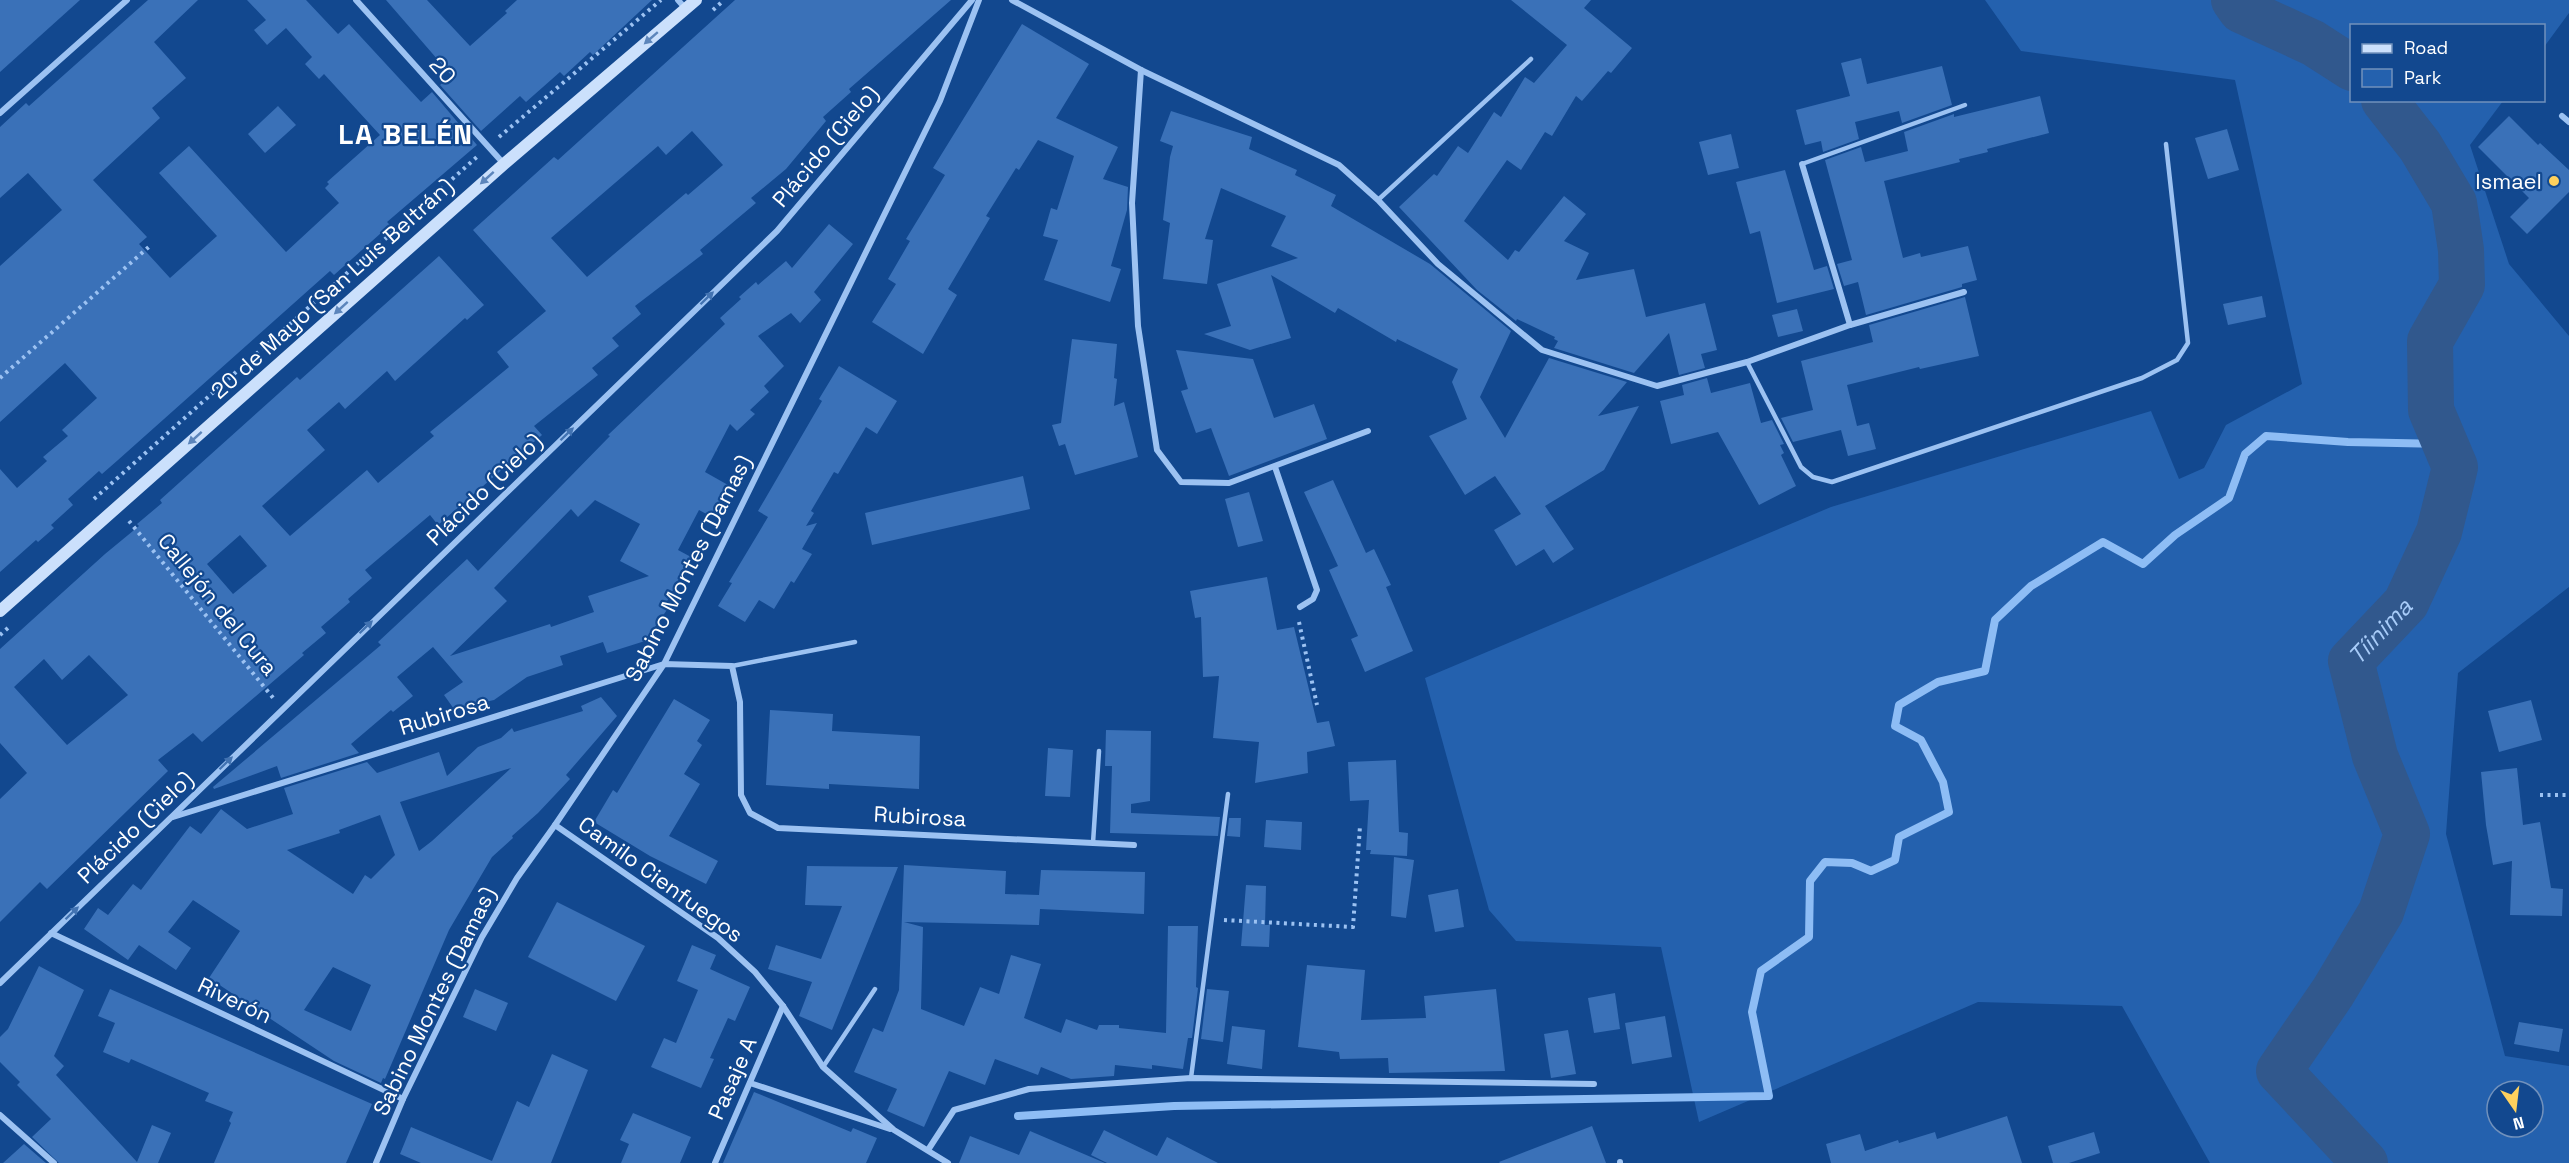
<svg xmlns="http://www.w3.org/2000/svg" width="2569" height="1163" font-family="'Space Grotesk',sans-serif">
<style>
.green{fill:#2461ae;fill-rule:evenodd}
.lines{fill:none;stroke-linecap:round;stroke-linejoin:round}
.stream{stroke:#8ebdf5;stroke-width:8}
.river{stroke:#31588d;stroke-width:46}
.building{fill:#3a71b8;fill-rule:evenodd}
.path{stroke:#9cc2f2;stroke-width:4;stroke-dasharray:3 4.5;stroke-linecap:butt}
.lane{stroke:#9cc2f2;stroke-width:4.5}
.street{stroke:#9cc2f2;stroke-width:6}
.secondary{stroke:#cbe0fc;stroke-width:12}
.oneway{fill:#5c85bb}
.oneway2{fill:#4273b2}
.poi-dot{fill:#ffd15d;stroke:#12488f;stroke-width:2}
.labels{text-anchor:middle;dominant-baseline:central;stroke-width:4.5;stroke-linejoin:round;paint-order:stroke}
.street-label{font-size:22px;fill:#fff;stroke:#12488f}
.poi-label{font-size:22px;fill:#fff;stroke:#12488f;text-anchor:end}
.water-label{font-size:24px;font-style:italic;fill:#a8ccf9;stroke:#12488f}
.district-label{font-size:28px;font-weight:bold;letter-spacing:1.5px;fill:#fff;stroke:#12488f}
</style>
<rect width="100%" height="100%" fill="#12488f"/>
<!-- green -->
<path class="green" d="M1985,0h584v13l-25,34v-21h-192v74l151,1 -33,44 39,119 60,72v251l-111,86 -12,161 59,222 64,10v97h-359l-88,-157 -144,-4 -279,120 -38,-175 -145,-6 -27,-31 -64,-232 406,-171 320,-96 28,68 25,-11 22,-43 76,-41 -67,-304 -214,-29zM2497,1091h36v36h-36z"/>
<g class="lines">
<!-- stream -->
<polyline class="stream" points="1018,1116 1174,1106 1769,1096 1752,1012 1761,971 1809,937 1810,881 1825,862 1852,863 1871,871 1895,860 1899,837 1949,812 1943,782 1921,740 1895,726 1899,705 1938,682 1985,671 1995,620 2031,586 2103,542 2143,564 2175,535 2229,498 2245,454 2266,436 2348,442 2445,444"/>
<!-- river -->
<g class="river">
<polyline points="2234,0 2241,10 2313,43 2352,68"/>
<path id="s1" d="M2365,1163l-86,-92 54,-79 48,-80 26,-78 -32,-78 -24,-95 55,-58 33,-71 16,-65 -24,-57 -1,-69 32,-56 -1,-35 -7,-47 -34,-57 -36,-46"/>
</g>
</g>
<!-- building -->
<g class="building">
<polygon points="0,0 80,0 0,72"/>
<polygon points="148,0 198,0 154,42 186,78 152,108 160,118 93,180 147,237 139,244 170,278 217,236 159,173 189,146 286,252 339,203 325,188 329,184 327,182 380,135 324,74 319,79 305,64 312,57 286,28 267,45 254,30 266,20 247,0 306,0 338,34 349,24 421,102 432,92 477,145 387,222 390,225 334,275 330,271 118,460 102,474 99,471 68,499 73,505 51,525 54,528 38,542 36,540 0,572 0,469 17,488 47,461 43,457 68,436 62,430 97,398 65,363 0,422 0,266 62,210 28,173 0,198 0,127 26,103 29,106"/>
<polygon points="386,0 427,0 470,46 507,13 505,11 517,0 652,0 593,55 590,52 564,76 560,72 526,102 520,96 481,131 440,85 451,75"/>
<path d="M735,0h216l-102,89 2,3 -28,25 3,4 -40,48 -35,29 5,5 -56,47 3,4 -68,52 6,8 -29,24 7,8 -27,22 6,7 -64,51 8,9 -104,90 -8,-10 -65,55 7,8 -24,21 2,3 -29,25 5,6 -24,20 2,2 -102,87 -9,-9 -35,27 10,11 -121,118 -7,-7 -40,40v-123l27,-26 -27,-30v-94l105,-95 34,-28 -2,-2 25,-21 -2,-3 137,-123 3,3 139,-124 45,49 -17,15 -2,-2 -70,63 -8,-10 -42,38 -6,-7 -32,28 18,20 -63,56 28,30 77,-66 11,13 56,-47 -4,-4 79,-65 -12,-15 49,-41 -73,-81 81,-73 4,3zM692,131l31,34 -35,30 -2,-2 -99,84 -36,-39 107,-92 8,9zM240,535l27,31 -34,28 -26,-30zM89,655l39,40 -61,50 -53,-58 30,-28 18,21z"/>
<polygon points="1511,0 1591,0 1584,8 1632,48 1611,73 1608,71 1582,101 1576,96 1552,136 1545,132 1521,170 1507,160 1464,221 1508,260 1515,250 1519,252 1564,196 1586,214 1564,241 1589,253 1576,280 1634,269 1646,317 1705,303 1717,350 1701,354 1705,368 1679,375 1669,333 1634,373 1554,348 1558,341 1554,339 1555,337 1517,319 1516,321 1477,290 1399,207 1434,174 1437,176 1458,146 1468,153 1494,112 1501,117 1525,77 1534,83 1567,45"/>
<polygon points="1022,24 1089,64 1056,118 1118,147 1103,179 1128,187 1127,210 1111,266 1121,269 1110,302 1044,280 1058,240 1043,236 1051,208 1057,210 1074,156 1038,140 1019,170 1016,168 986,216 990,218 948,289 957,295 923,354 872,322 896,284 888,279 910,241 906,239 945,175 933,168"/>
<polygon points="1861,58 1867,84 1942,66 1952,105 1902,123 1899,111 1855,122 1859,139 1823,152 1821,141 1805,145 1796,110 1850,96 1841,63"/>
<polygon points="2040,96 2049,133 1987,149 1988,152 1959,159 1960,162 1884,181 1903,258 1920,253 1921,257 1968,246 1977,280 1962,284 1962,287 1866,315 1858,282 1844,286 1837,264 1852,260 1825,160 1861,147 1865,162 1908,151 1904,132 1954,114 1954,117"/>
<polygon points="278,106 296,125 265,153 248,134"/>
<polygon points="1171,111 1252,137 1249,149 1297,170 1295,175 1336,195 1331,206 1430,264 1511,331 1480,397 1505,438 1549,358 1627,382 1598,416 1639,406 1604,470 1545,506 1574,549 1553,563 1544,549 1516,566 1494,530 1521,514 1495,476 1465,495 1429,436 1467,419 1452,382 1458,369 1397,339 1396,342 1338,308 1335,313 1271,275 1291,338 1250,350 1204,334 1231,326 1217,284 1298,258 1271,246 1286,216 1221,188 1205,239 1213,240 1207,284 1163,279 1170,223 1163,220 1170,157 1173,146 1160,141"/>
<polygon points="2509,116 2538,145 2540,143 2569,170 2569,192 2527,234 2510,217 2529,198 2478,147"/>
<polygon points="2227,129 2239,170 2208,179 2195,138"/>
<polygon points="1731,134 1739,168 1708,175 1699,142"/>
<polygon points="1785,170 1814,270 1827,266 1834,289 1777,303 1760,231 1750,234 1736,182"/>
<path d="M829,224l24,20 -39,48 7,8 -21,23 -9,-10 -33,23 26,30 -20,20 5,6 -19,18 5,4 -18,17 -7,-7 -25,48 23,13 -16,32 -13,-7 -21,40 13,7 -26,48 4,2 -24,34 -38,12 -4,-11 -43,14 3,9 -36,12 -33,23 -40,9 -10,-14 19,-13 -30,-35 -36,30 16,19 -20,16 -2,-2 -40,34 8,9 -78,25 -4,-12 -63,23 -1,-2 168,-142 -3,-3 89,-83 11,12 132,-135 -2,-1 117,-111 -5,-6 21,-19 -2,-2 17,-15 2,3 28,-24 6,7zM595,500l45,24 -20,37 29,15 -61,20 6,16 -43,15 -1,-3 -100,32 57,-55 -13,-13 77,-79 7,8z"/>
<polygon points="2262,296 2266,317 2228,325 2223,304"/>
<polygon points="1965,297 1979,356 1920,369 1919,367 1847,385 1857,426 1869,423 1876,449 1848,456 1841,430 1793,442 1781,418 1813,410 1801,361 1873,342 1869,325"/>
<polygon points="1797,309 1803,331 1778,337 1772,315"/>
<polygon points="1072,339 1117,344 1114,378 1117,379 1114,406 1124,402 1138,457 1075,475 1065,444 1059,446 1052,425 1061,423"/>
<polygon points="1176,350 1253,359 1274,418 1314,404 1327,439 1229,476 1211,428 1196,433 1181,391 1188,389"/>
<polygon points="839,366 897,401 877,434 866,427 838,474 834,472 811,511 814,513 806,526 817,523 802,549 812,554 794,583 791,581 774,609 759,600 745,622 718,606 732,583 729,582 768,517 758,511 822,401 819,399"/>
<polygon points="1707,378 1711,393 1750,383 1761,423 1772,420 1784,444 1780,445 1784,453 1781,455 1796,486 1759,505 1718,432 1671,444 1660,401 1684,395 1682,385"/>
<polygon points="1023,476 1030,509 872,545 865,513"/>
<polygon points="1333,480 1366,553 1374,549 1391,585 1386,587 1413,651 1365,672 1351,639 1358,636 1329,570 1338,566 1304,492"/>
<polygon points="1249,492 1263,541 1238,547 1225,499"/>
<polygon points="1267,577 1277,630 1294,627 1317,723 1329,721 1335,746 1307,752 1308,773 1255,783 1259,742 1213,738 1219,676 1203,677 1201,617 1195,618 1190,591"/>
<path d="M601,697l16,19 -51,59 4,4 -32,34 -26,23 1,2 -21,19 -43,73 -64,149 -2,-1 -2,5 -47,-22 -125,-83 31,-47 -47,-31 -25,32 23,16 -15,22 -37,-25 -11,15 -44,-31 14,-21 10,7 25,-31 8,6 49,-64 11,8 20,-25 26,20 46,-15 -9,-26 83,-26 10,11 62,-21 8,24 31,-29 23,-9 11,-10 2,4 69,-21 -2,-5zM511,768l-79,73 -13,10 -19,-49zM380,815l15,40 -24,24 -6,-4 -12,19 -66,-44 53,-17 -1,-3zM333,967l38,18 -20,46 -47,-21z"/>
<polygon points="674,699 710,720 697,741 702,745 684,774 700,784 669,836 718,861 706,884 650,856 594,822 613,790 617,793"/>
<polygon points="2531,700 2542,740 2499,752 2488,711"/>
<polygon points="770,710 833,714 832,731 920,736 919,789 829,784 829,789 766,785"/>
<polygon points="1106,730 1151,731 1150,801 1131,804 1131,813 1220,817 1218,836 1110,833 1112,766 1105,766"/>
<polygon points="1048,748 1073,750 1070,797 1045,796"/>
<polygon points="1396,760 1399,832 1408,833 1407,856 1370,854 1371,850 1366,850 1369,800 1350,801 1348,762"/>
<polygon points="2517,768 2523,825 2540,822 2551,888 2563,889 2562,916 2510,915 2512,861 2493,865 2486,825 2481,772"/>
<polygon points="1229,818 1241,818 1240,837 1227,836"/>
<polygon points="1266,820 1302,822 1301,850 1264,847"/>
<polygon points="1394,857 1414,860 1406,918 1391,916"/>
<polygon points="904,865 1006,871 1005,894 1039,895 1041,870 1145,872 1144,914 1040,909 1039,925 904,922 923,927 921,1009 964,1026 980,987 999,994 1011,955 1041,964 1024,1018 1061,1033 1066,1019 1097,1030 1099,1025 1119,1025 1119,1028 1166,1033 1168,926 1198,926 1196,987 1198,988 1192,1038 1188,1038 1183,1069 1152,1065 1152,1069 1115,1065 1114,1076 1071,1079 1041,1067 1038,1075 995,1059 985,1085 949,1071 924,1127 887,1111 897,1089 854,1072 873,1028 883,1032 899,990"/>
<polygon points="807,866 898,867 832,1030 799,1016 812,982 768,969 776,945 821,959 842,906 805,905"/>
<polygon points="1246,885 1266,886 1265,925 1270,925 1269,947 1241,946"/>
<polygon points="1458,889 1464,927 1435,932 1428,895"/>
<polygon points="557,902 645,946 616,1001 528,957"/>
<polygon points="692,945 716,955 710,969 750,987 735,1021 728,1018 710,1058 714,1059 701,1088 651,1067 664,1038 676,1043 698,990 677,981"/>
<polygon points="1307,965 1365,970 1361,1020 1426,1018 1424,996 1496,989 1505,1071 1389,1073 1388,1058 1340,1059 1339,1052 1298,1047"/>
<polygon points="39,966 84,990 54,1056 64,1066 56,1075 137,1162 152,1125 171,1133 158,1163 59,1163 32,1137 51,1119 17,1085 20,1082 0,1062 0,1037 8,1029"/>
<polygon points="110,989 372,1104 346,1163 214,1163 231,1123 229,1121 233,1112 205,1101 209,1093 131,1059 129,1063 103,1052 115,1023 98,1016"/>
<polygon points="475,989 508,1003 496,1031 463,1017"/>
<polygon points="1207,989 1229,991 1223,1042 1201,1039"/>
<polygon points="1615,993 1620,1029 1594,1033 1588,998"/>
<polygon points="1665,1016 1672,1057 1632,1064 1625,1023"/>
<polygon points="2519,1022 2563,1029 2559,1052 2514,1044"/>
<polygon points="1232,1026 1265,1030 1262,1069 1227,1064"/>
<polygon points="1568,1030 1576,1074 1551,1078 1544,1034"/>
<polygon points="552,1054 588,1070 551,1163 421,1163 400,1154 411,1127 492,1161 517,1101 529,1107"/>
<polygon points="754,1092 851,1132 853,1128 877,1138 866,1163 723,1163"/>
<polygon points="633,1113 691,1137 680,1163 621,1163 629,1144 620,1140"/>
<polygon points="2007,1116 2022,1163 1831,1163 1826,1144 1860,1134 1865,1151 1898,1140 1899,1143 1935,1132 1937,1139"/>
<polygon points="1592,1126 1606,1163 1500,1163 1499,1162"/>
<polygon points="1104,1130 1157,1156 1167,1137 1218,1163 1107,1163 1091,1155"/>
<polygon points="1030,1131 1105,1163 959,1163 970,1136 1019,1155"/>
<polygon points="2094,1132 2100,1153 2069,1163 2053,1163 2048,1146"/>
<polygon points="24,1144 46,1163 3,1163"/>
</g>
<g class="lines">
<!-- path -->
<g class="path">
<polyline points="713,10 724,0"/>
<polyline points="499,137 661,0"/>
<polyline points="0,378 151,245"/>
<polyline points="94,499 478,156"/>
<polyline points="129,521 274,699"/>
<polyline points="1299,622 1317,705"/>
<polyline points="0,635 8,628"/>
<polyline points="2540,795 2569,795"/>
<polyline points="1224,920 1353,927 1360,826"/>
</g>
<!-- lane -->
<g class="lane">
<polyline points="1802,164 1965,105"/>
<polyline points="1378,200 1531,59"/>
<polyline points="1747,362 1801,467 1813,477 1832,482 2142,378 2177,360 2188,343 2166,144"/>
<polyline points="732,666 855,642"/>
<polyline points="1093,843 1099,751"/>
<polyline points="823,1067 875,989"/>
<polyline points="1191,1078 1228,794"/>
</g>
<!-- street -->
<g class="street">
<polyline points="356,0 504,164"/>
<polyline points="678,0 685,8"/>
<polyline points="1012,0 1141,70 1339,165 1378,200 1438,264 1542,350 1657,386 1747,362 1850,325 1964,292"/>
<polyline points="1141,70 1132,203 1138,326 1157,450 1181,482 1229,483 1368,431"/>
<polyline points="0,113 127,0"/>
<polyline points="2562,116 2569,122"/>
<polyline points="1802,164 1850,325"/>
<polyline points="1275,467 1317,590 1313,599 1300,607"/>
<polyline points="173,817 664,664 732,666 740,702 741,795 750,813 778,828 1134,845"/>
<polyline points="555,825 718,938 755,972 783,1006 823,1067 894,1130 948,1163"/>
<polyline points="51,933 403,1099"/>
<polyline points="0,983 777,231 972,0"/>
<polyline points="750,1083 890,1129"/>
<polyline points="0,1115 54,1163"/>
<polyline points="928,1150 954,1110 1029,1089 1191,1078 1594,1084"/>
<polyline points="1620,1162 1620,1163"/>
<polyline points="376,1163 403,1099 482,937 517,878 555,825 664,664 940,101 979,0"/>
<polyline points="715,1163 783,1006"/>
</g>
<!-- secondary -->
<polyline class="secondary" points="0,611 504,164 696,0"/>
</g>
<!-- one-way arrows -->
<defs><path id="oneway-solid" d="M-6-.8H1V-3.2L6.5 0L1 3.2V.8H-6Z" transform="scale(1.5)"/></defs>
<g class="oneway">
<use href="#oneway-solid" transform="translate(651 38) rotate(139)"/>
<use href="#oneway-solid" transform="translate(487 178) rotate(138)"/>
<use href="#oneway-solid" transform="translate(341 308) rotate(138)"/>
<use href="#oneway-solid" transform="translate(195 438) rotate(138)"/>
</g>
<g class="oneway2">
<use href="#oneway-solid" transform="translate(707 298) rotate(-44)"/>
<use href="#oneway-solid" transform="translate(567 434) rotate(-44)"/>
<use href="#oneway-solid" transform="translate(366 627) rotate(-44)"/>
<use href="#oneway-solid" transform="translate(226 763) rotate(-44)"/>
<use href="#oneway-solid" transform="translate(72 913) rotate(-44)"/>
</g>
<!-- markers -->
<circle class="poi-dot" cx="2554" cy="181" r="6"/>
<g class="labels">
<!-- street labels -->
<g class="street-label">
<text transform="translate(443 70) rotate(48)">20</text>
<text transform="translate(825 146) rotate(-50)">Plácido (Cielo)</text>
<text transform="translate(332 288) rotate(-42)">20 de Mayo (San Luis Beltrán)</text>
<text transform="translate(484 489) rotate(-44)">Plácido (Cielo)</text>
<text transform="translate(688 568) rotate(-63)">Sabino Montes (Damas)</text>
<text transform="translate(218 604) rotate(51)">Callejón del Cura</text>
<text transform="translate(444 714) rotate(-17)">Rubirosa</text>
<text transform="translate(920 816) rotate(3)">Rubirosa</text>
<text transform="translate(135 827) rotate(-44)">Plácido (Cielo)</text>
<text transform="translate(661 879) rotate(36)">Camilo Cienfuegos</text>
<text transform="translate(235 1000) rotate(25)">Riverón</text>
<text transform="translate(434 1001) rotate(-64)">Sabino Montes (Damas)</text>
<text transform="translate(732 1078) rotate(-66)">Pasaje A</text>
</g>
<!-- poi labels -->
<g class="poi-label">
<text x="2542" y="181">Ismael</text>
</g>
<!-- water labels -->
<g class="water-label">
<text stroke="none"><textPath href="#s1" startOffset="621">Tíinima</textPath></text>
</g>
<!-- district labels -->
<g class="district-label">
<text x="406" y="134">LA BELÉN</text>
</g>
</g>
<!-- legend -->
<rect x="2350" y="24" width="195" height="78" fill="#12488f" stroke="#7191bc" stroke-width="1.5"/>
<rect x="2362" y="44" width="30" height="9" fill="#cbe0fc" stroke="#7191bc" stroke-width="1.5"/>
<text x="2404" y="54" font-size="18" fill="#ffffff">Road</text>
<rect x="2362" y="69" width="30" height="18" fill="#2461ae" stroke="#7191bc" stroke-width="1.5"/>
<text x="2404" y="84" font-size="18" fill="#ffffff">Park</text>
<!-- north arrow -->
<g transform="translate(2515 1109) rotate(166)"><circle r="28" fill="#12488f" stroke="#7191bc" stroke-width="1.5"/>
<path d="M0-4.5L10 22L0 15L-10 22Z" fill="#ffd15d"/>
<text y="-9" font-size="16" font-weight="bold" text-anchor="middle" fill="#ffffff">N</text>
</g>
</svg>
